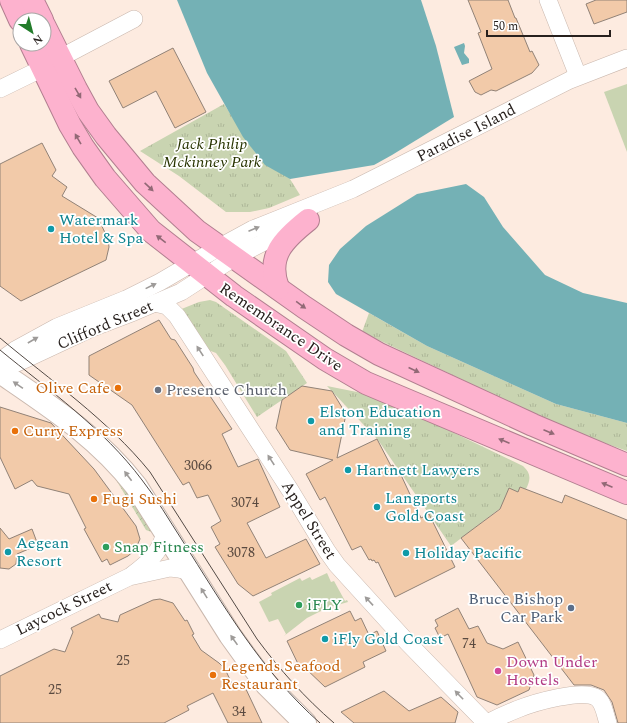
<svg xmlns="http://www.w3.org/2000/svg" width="627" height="723" font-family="Spectral,serif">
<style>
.grass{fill:#c9d4b1}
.park{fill:url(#park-tufts)}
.garden{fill:url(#garden-furrows)}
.water{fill:#74b1b5}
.building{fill:#f2caa9;stroke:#918277}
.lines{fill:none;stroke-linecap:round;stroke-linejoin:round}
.street-casing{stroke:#cab8ae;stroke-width:18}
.secondary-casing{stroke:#cab8ae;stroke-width:24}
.highway-casing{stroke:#b27f90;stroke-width:24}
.street{stroke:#fff;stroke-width:17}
.secondary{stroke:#fff;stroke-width:22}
.highway{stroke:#fdb2ce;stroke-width:22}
.tram{stroke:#534a45;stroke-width:1}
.oneway{fill:#926976}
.oneway2{fill:#9e9b99}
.culture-dot{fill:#0f9aa8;stroke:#fff;stroke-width:1.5}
.food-dot{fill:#e8710a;stroke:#fff;stroke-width:1.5}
.worship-dot{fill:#6b7280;stroke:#fff;stroke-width:1.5}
.leisure-dot{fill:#2e9e5b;stroke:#fff;stroke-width:1.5}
.service-dot{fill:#5c6f8a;stroke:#fff;stroke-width:1.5}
.hotel-dot{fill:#d1479c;stroke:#fff;stroke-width:1.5}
.labels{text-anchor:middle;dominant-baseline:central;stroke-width:3.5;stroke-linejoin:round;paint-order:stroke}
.number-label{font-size:14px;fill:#5a4a40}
.street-label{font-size:16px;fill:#27201d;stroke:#fff}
.park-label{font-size:16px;font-style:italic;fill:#283400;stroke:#fff}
.culture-label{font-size:16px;fill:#0d838f;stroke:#fff;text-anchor:start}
.food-label{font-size:16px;fill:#c56008;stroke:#fff;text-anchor:start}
.worship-label{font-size:16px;fill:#5b616d;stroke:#fff;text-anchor:start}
.leisure-label{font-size:16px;fill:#27864d;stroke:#fff;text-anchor:start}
.service-label{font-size:16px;fill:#4e5e75;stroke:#fff;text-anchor:end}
.hotel-label{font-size:16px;fill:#b23c85;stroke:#fff;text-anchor:start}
</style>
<defs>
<pattern id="park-tufts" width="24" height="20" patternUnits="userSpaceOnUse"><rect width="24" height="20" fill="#c9d4b1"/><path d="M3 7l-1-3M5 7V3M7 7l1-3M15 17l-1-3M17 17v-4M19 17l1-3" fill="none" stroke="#adb698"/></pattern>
<pattern id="garden-furrows" width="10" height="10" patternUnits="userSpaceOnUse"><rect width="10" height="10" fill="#c9d4b1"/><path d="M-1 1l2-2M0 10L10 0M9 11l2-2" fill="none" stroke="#adb698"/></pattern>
</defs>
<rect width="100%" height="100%" fill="#fdebe0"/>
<!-- grass -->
<g class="grass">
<polygon points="627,84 627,152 604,92"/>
<polygon points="327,573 331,582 334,581 345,601 347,600 348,602 327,608 307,618 284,636 286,634 278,619 269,622 259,602 272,595 271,593 300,578 302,581 310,577 312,580"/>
</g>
<!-- park -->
<g class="park">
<polygon points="224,104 258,157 290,179 300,195 269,208 250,212 226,212 179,176 140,151"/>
<polygon points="210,300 216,302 286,351 307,383 257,417 225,365 216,353 208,350 179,310 199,302"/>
<polygon points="369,313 427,346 556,404 627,423 627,451 568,430 362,332"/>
<path d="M327,386l50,10 146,70c8,7 8,13 3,23l-6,-2 -2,5 -9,-3 -4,8 9,4 -7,2 -56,43 -73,-106z"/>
</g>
<!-- garden -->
<polygon class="garden" points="107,460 154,533 146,530 112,473"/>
<!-- water -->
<g class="water">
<polygon points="177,0 421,0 436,46 454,117 392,155 374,165 290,179 265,165 243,137 207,73"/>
<polygon points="464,43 465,46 464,53 469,59 469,63 462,65 454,47"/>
<polygon points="466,184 484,197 503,227 545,275 583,293 627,303 627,423 556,404 427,346 336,294 328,282 329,265 340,249 366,226 417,194"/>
</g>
<!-- building -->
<g class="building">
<polygon points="468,0 508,0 515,18 516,18 530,52 532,51 539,65 532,73 496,91 491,90 481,95 475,92 469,81 492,69 478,33 481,32"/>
<polygon points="596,0 627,0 627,12 594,24 586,4"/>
<polygon points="173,48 206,112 175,128 156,91 123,108 109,81"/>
<polygon points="42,143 56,170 52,176 67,187 62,196 98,218 108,239 109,247 106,260 21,301 0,286 0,164"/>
<polygon points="159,320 171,339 175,340 193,368 194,372 232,429 222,434 238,467 258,459 280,507 247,523 266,558 306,539 320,564 253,596 238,584 215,547 220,544 211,527 221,521 208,495 197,498 189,482 183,485 132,405 89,375 89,356"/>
<polygon points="302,386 332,391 346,414 337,458 377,439 391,466 393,465 398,476 401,475 421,518 429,514 455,567 395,597 378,562 376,563 374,560 372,561 371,559 369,560 361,546 352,550 325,497 320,500 306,474 333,460 290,450 276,428 282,400"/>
<polygon points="0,407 51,423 94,469 136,526 140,539 135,550 128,556 110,565 107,559 102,562 84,529 86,528 69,494 37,486 32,480 15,489 0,457"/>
<polygon points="520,487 562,503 565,495 627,520 627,723 618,723 612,702 604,690 591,685 574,685 461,538 500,509 509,488 518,492"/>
<polygon points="0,528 9,539 32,529 38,545 17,554 16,564 9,569 0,568"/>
<polygon points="160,599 173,603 185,621 187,620 194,634 192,635 201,650 219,663 225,669 235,690 244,685 262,723 228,723 213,693 187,706 189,710 164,723 0,723 0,676 54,649 65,652 73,632 71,628 99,614 101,618 118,622 120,615 153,600"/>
<polygon points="458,608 469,629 478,626 487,643 503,649 518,642 534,675 529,690 497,705 477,697 448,634 440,638 435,628 438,626 435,620"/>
<polygon points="350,611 355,621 361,618 369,635 377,631 386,651 363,662 365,667 325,687 303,666 300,668 287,641"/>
<polygon points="384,691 409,711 441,697 458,712 455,723 354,723 341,712"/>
</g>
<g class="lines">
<defs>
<g id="street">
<polyline points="548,0 578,76"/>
<polyline points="60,58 134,19"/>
<polyline points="0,89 43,68"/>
<polyline points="155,303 167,306 177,316 290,490 327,551 337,565 407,642 486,723"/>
<polyline points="0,361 15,350 57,327 126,299 160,282 220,247 253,229 353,189 570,80 627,58"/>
<polyline points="0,366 17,363 26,359 92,328 134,312 181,292 235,257 297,225"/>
<path d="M132,575c16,-12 29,-23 33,-43"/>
<polyline points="0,640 129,577 170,568 179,569 191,572"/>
<path d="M487,723c10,-5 21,-10 31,-14 15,-6 65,-21 79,-11 7,5 8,17 11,25"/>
</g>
<path id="secondary" d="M0,372c51,35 98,65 136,114l94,149 18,25 19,25 38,38"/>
<g id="highway">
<polyline points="11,0 20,20"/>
<polyline points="32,0 42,20"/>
<polyline points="44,25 76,89 88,111 106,136 145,183 197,231 304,307 346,335 379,354 533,425 627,465"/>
<polyline points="31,44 70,125 83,147 105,178 151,231 234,296 325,359 366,383 627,493"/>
<path d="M278,288c-12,-32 6,-49 30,-68"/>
</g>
</defs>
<!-- street casing -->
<use href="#street" class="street-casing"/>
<!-- secondary casing -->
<use href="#secondary" class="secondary-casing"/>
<!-- highway casing -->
<use href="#highway" class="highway-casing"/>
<!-- street -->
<use href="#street" class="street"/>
<!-- secondary -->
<use href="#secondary" class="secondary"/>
<!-- highway -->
<use href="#highway" class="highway"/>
<!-- tram -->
<g class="tram">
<path d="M0,338c51,43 107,81 150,134l107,167c23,31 48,59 77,84"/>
<path d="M0,350c50,41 103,78 142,130 15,19 27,40 40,60 42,66 79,131 138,183"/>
</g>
</g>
<!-- one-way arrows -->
<defs><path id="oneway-solid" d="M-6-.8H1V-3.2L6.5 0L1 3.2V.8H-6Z"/></defs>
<g class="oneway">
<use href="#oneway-solid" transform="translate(78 93) rotate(60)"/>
<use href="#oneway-solid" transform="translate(78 139) rotate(-120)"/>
<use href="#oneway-solid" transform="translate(149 187) rotate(43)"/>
<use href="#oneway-solid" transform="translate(161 239) rotate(-142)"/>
<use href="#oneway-solid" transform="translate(301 305) rotate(36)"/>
<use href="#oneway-solid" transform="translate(414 370) rotate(25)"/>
<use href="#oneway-solid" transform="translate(549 432) rotate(23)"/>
<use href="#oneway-solid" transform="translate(504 441) rotate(-157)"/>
<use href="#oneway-solid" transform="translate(607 485) rotate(-157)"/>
</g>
<g class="oneway2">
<use href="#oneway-solid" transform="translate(254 229) rotate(-23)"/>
<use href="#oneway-solid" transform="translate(151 286) rotate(-26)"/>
<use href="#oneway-solid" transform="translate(33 340) rotate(-30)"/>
<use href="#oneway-solid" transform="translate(200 351) rotate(-123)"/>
<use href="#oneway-solid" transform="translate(18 385) rotate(-146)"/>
<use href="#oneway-solid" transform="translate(271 460) rotate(-123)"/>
<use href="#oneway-solid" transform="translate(128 476) rotate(-127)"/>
<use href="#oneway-solid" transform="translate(204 593) rotate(-122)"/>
<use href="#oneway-solid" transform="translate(369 601) rotate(-133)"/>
<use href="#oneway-solid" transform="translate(234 640) rotate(-125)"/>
<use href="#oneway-solid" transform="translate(459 695) rotate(-134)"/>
</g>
<!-- markers -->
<g class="culture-dot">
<circle cx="51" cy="229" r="4"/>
<circle cx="311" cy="421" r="4"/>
<circle cx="348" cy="470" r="4"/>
<circle cx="377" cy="507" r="4"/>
<circle cx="8" cy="552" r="4"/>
<circle cx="406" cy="553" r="4"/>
<circle cx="325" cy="639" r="4"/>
</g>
<g class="food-dot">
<circle cx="118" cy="388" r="4"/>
<circle cx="15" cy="431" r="4"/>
<circle cx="94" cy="499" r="4"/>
<circle cx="213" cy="675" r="4"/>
</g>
<circle class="worship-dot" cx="158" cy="390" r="4"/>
<g class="leisure-dot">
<circle cx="106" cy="547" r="4"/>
<circle cx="299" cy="605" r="4"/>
</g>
<circle class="service-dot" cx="571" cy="608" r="4"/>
<circle class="hotel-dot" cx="498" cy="671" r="4"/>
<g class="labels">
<!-- number labels -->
<g class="number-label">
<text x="198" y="465">3066</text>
<text x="245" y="502">3074</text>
<text x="241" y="552">3078</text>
<text x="469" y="643">74</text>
<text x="123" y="660">25</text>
<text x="55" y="689">25</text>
<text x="239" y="711">34</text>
</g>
<!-- street labels -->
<g class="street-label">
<text transform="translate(466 133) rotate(-27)">Paradise Island</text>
<text transform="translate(105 325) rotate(-23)">Clifford Street</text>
<text transform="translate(281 327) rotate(34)">Remembrance Drive</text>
<text transform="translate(309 520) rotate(58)">Appel Street</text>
<text transform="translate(64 608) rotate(-26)">Laycock Street</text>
</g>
<!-- park labels -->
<g class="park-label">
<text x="212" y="144">Jack Philip<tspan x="212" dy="18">Mckinney Park</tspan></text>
</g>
<!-- culture labels -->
<g class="culture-label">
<text x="59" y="220">Watermark<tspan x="59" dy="18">Hotel &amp; Spa</tspan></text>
<text x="319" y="412">Elston Education<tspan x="319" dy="18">and Training</tspan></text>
<text x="356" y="470">Hartnett Lawyers</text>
<text x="385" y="498">Langports<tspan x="385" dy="18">Gold Coast</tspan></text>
<text x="16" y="543">Aegean<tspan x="16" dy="18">Resort</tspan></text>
<text x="414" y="553">Holiday Pacific</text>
<text x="333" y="639">iFly Gold Coast</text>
</g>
<!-- food labels -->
<g class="food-label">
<text x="110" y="388" text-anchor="end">Olive Cafe</text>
<text x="23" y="431">Curry Express</text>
<text x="102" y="499">Fugi Sushi</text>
<text x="221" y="666">Legends Seafood<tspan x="221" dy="18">Restaurant</tspan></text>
</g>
<!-- worship labels -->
<g class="worship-label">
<text x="166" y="390">Presence Church</text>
</g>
<!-- leisure labels -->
<g class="leisure-label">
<text x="114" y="547">Snap Fitness</text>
<text x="307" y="605">iFLY</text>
</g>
<!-- service labels -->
<g class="service-label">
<text x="563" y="599">Bruce Bishop<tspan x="563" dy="18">Car Park</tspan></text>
</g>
<!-- hotel labels -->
<g class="hotel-label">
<text x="506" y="662">Down Under<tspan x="506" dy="18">Hostels</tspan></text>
</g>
</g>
<!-- north arrow -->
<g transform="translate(32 32) rotate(144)"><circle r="19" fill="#ffffff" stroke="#a9a6a5"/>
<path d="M0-3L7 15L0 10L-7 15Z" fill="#237c2b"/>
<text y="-6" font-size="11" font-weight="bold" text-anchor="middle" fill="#27201d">N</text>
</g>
<!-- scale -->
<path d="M487 30v6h123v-6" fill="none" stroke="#27201d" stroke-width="2"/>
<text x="493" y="30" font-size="12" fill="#27201d" stroke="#ffffff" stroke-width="3" paint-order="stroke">50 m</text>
</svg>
